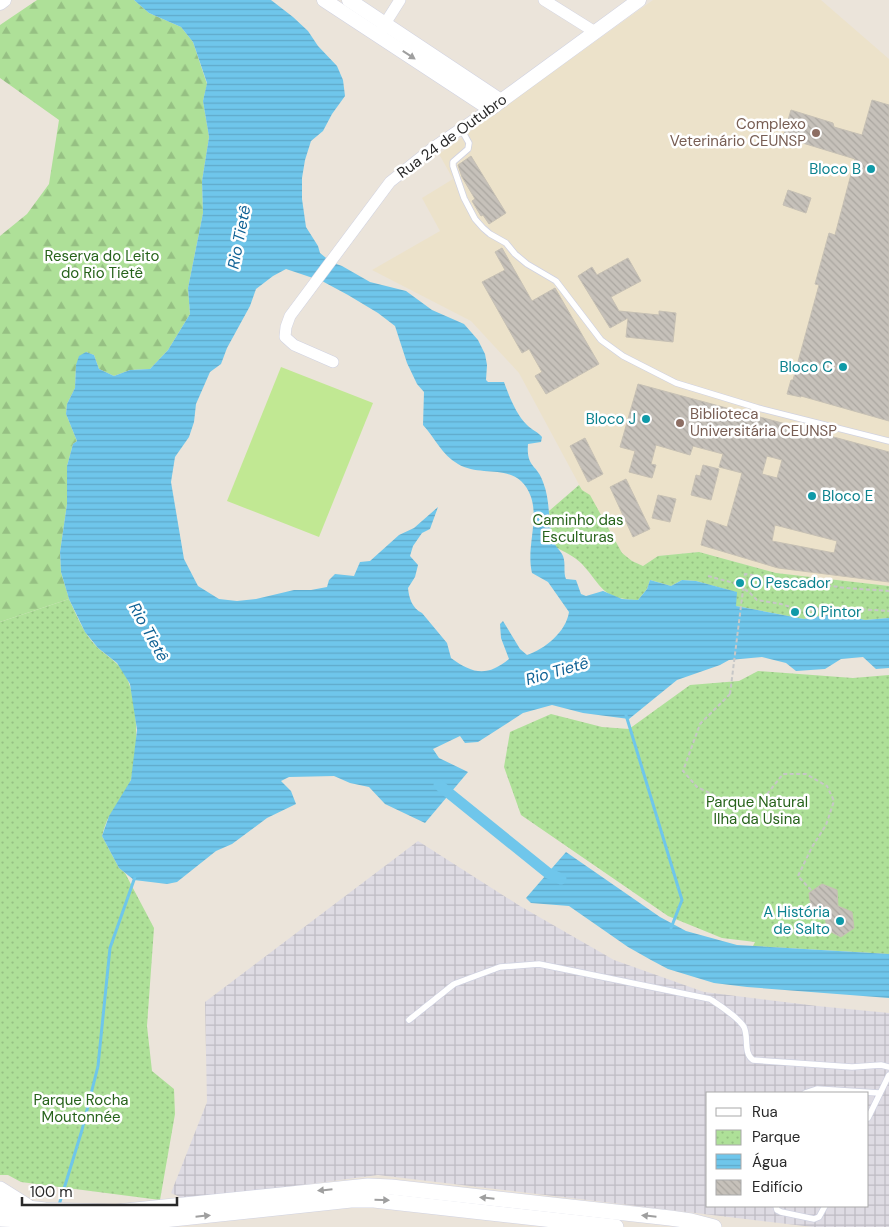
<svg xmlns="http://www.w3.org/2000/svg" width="889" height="1227" font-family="'DM Sans',sans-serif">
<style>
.industrial{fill:url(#industrial-grid);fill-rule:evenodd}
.education{fill:#ece2ca}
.forest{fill:url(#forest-firs)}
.park{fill:url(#park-dots)}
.pitch{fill:#c1e893}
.water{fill:url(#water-rules);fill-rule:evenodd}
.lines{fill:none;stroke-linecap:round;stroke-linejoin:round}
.stream{stroke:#6fc6eb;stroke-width:3}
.canal{stroke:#6fc6eb;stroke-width:11}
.building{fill:url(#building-back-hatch);stroke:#c6c0b4;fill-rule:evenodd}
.service-casing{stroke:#d0d2e1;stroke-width:7}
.minor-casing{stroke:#d0d2e1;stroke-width:12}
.tertiary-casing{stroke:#d0d2e1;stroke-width:15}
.secondary-casing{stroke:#d0d2e1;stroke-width:16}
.path{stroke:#c7c7c7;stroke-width:2;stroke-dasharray:4 2.5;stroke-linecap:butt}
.service{stroke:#fff;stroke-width:5.5}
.minor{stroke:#fff;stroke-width:11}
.tertiary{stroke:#fff;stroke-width:14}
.secondary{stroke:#fff;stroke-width:15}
.path-bridge{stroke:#c7c7c7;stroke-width:2;stroke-dasharray:4 2.5;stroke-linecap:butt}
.oneway{fill:#9f9f9f}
.education-dot{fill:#8d6e63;stroke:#fff;stroke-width:2}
.culture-dot{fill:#0f9aa8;stroke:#fff;stroke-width:2}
.labels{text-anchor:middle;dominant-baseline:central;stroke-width:5;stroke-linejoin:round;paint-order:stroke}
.education-label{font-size:15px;fill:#785e54;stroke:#fff;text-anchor:end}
.street-label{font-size:15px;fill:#292929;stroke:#fff}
.culture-label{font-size:15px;fill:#0d838f;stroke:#fff;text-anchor:end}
.park-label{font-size:15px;fill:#27631b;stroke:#fff}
.water-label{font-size:16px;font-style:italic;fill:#106295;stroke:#fff}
</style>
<defs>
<pattern id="industrial-grid" width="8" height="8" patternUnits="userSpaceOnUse" patternTransform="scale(1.25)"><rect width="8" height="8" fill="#dedbe3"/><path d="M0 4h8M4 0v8" fill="none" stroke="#bebcc3"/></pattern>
<pattern id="forest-firs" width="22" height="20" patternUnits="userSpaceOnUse" patternTransform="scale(1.25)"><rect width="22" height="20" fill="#aee098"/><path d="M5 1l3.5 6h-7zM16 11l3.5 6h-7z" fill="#96c083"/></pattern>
<pattern id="park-dots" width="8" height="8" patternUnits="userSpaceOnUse" patternTransform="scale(1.25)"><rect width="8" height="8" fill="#aee098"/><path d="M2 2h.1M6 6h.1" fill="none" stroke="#96c083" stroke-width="1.8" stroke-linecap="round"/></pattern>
<pattern id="water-rules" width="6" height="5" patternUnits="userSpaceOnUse" patternTransform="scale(1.25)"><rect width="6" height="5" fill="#6fc6eb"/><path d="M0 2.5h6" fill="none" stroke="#60aaca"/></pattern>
<pattern id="building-back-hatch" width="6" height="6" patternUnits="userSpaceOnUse" patternTransform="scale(1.25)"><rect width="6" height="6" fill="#c6c1ba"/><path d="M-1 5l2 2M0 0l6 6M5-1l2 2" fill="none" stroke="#aaa6a0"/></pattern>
</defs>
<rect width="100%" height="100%" fill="#ebe4da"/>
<!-- industrial -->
<path class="industrial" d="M418,841l102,65 94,54 90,32 113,14 72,7v214h-76l-435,-52 -191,25 -16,-7 36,-91 -2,-100zM708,1093h160v113h-160z"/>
<!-- education -->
<polygon class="education" points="653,0 821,0 889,59 889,586 776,573 699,552 658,556 643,566 632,561 622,553 590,496 582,490 519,373 471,321 372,270 440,231 422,198 453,179 439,154"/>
<!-- forest -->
<polygon class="forest" points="37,0 134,0 149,13 181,27 193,42 207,84 203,101 209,137 202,181 203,213 188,288 190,314 168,350 150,369 130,370 114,376 99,369 94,355 86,352 76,365 75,388 67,404 66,414 77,441 73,444 67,466 67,504 60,552 61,572 69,599 0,622 0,236 27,214 49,184 59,120 0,78 0,25"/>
<!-- park -->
<g class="park">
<path d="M579,485l3,5 8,5 32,58 10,8 11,5 15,-10 41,-4 77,21 113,13v32l-24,2 -18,-4 -21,-1 -22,4 -68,-13v-14l-40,-11 -14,-1 -11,6 -21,-6 -3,9 -9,11c-37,-1 -35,-13 -56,-36 -8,-8 -17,-12 -27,-17l-3,-10 -3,-26z"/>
<path d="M69,599c8,17 15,36 29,49 9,8 18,13 25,23 16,24 16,80 8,108 -3,13 -14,25 -21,36 -4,6 -6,14 -8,21l17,32 6,5 29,55 -7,98 5,45 22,18 1,25 -15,86 -139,-18 -13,-7h-8v-553z"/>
<polygon points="758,671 853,678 889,675 889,954 753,946 755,942 722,938 668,916 521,815 504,767 510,732 551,714 602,727 629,729 690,685 739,681"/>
</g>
<!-- pitch -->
<polygon class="pitch" points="281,367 373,403 319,537 227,501"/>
<!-- water -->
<g class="water">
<path d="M134,0h137l22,17 15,14 10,15 19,20 6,14 2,16 -13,18 -9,17 -12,10 -6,19 -3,18v21l4,28 12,19 2,7 11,9 11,4 28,16 36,9 26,19 32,14 14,16 7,14 2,11 -1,15 2,2h16c5,14 12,32 23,43 5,5 11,7 15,12l-1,5 -13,2c-2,24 9,20 15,38 7,17 5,36 9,54 2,11 8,13 11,20 3,8 0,16 3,23l10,1 5,14 5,2 17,-5 19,8 16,1 9,-11 3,-9 21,6 11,-6 14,1 41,11 -1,14 68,13 22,-4 21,1 18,4 24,-2v50l-13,1 -13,-12 -22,2 -16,10 -29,2 -10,-8 -24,-6 -33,3 -9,5 -43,15 -48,39 -46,-6 -31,-8 -29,8 -45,29 -13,1 -5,-7 -27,13 6,9 29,14 -43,51 -40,-19 -16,-17 -19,-4 -16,-7 -45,1 -8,4 10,10 5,13 -29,14 -35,26 -16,7 -39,31 -10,2 -33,-4 -15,-12 -17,-32 7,-20 22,-36 6,-50 -7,-46 -13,-21 -19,-15 -13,-16 -16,-33 -8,-27 -1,-20 7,-48v-38l6,-22 4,-3 -11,-27 1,-10 8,-16 1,-23 3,-9 7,-4 8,3 5,14 15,7 16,-6 20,-1 18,-19 22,-36 -2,-26 15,-75 -1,-32 7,-44 -6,-36 4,-18 -14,-41 -12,-15 -32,-14zM286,269l36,12 26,14 30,18 17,13 12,37 10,21 7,8 -1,33c12,13 19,30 35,39 25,15 60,-4 73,33 8,24 -5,51 1,76l16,9 21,30c-3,20 -24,37 -42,43l-7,-6 -17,-28 -3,3 1,14 8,21c-22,18 -36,15 -58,-1l-4,-15 -25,-30c-10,-5 -13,-15 -14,-25l7,-11 3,-12 -8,-9 3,-10 9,-13 8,-4 8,-22 -24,21 -15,7 -29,26 -10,1 -6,14 -19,-2 -6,6 -2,7 -16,3h-17l-38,9 -19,2 -18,-2 -21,-13 -14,-27 -13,-77 4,-25 14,-20 5,-15 2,-18 14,-32 11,-8 6,-16 23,-42 6,-17 17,-13z"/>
<polygon points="566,852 660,917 686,931 737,945 889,954 889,998 747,987 714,983 668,969 651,960 628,947 569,906 531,903 526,898"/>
</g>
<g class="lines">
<!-- stream -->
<g class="stream">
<polyline points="626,715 682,900 671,928"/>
<polyline points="59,1205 82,1130 98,1066 110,948 135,877"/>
</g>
<!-- canal -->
<polyline class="canal" points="439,785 548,873 561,879"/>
</g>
<!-- building -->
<g class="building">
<polygon points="872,100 889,105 889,421 801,396 801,397 787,394 791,380 793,380 819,285 815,284 829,233 835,235 855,159 783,137 791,110 833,123 834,127 862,135"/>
<polygon points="471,156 506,213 489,224 483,215 481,216 472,201 475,199 462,177 458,165"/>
<polygon points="788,190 811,198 806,213 783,205"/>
<polygon points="502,248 532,301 555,288 599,364 546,394 535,376 542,372 529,349 522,353 482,282 505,270 495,252"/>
<polygon points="628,258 641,281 611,297 619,311 659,315 659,311 676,313 673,342 626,337 628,318 610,328 578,276 592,267 597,275"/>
<path d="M638,384l251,68v130l-111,-14 -77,-23 6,-25 20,7 15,-54 -23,-6 4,-13 -30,-8 -3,9 -34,-10 -5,19 5,1 -4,13 -23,-6 6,-21 -15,-4zM767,456l15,4 -5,18 -15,-4zM775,525l62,16 -3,12 -62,-12z"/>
<polygon points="585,438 603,474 588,482 570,446"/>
<polygon points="703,465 719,469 711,500 691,495 696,475 700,476"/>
<polygon points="626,479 650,529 633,537 610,487"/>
<polygon points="658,495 676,499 670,522 652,518"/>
<polygon points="822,884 837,890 838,906 852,912 854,928 841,937 827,930 825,915 811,908 809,893"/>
</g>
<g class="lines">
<defs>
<g id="service">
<polyline points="461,129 469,143 468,149 453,162 453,166 464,198 475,219 483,228 490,234 506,243 515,254 527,264 556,281 601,340 623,356 676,383 758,408 889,441"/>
<path d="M409,1020l45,-36 46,-17 39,-3 171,35c9,6 28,18 34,28 5,10 -1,26 9,33l99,7 29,-2 8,2"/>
<polyline points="805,1093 817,1089 879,1093"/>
<polyline points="868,1118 889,1075"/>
<polyline points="776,1206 777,1210 781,1212 814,1219 819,1217 825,1206"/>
</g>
<g id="minor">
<polyline points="544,0 595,32"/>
<polyline points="381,30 400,0"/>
<polyline points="333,362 294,345 285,337 286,327 290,316 390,182 434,147 490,109"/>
</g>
<g id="tertiary">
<polyline points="324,0 490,109 639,0"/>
<polyline points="349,0 501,101"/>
<polyline points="0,3 4,0"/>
</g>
<g id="secondary">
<polyline points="0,1189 27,1206"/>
<polyline points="0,1205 45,1210 116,1212 368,1186 391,1187 670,1218 691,1221 714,1227"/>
<polyline points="0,1219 89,1223 154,1221 351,1200 374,1200 616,1227"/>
</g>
</defs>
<!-- service casing -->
<use href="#service" class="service-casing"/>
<!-- minor casing -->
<use href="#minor" class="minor-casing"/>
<!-- tertiary casing -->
<use href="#tertiary" class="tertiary-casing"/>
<!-- secondary casing -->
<use href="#secondary" class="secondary-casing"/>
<!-- path -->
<g class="path">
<polyline points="708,576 734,583 749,592 757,600 781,604 806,612 824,607 889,611"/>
<polyline points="744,582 745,574 846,588 889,591"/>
<polyline points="730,694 700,724 683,771 697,787 724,800 764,798 783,774 806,774 827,786 834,801 826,825 812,847 798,876 811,890"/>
</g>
<!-- service -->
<use href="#service" class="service"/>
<!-- minor -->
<use href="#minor" class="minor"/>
<!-- tertiary -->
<use href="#tertiary" class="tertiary"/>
<!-- secondary -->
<use href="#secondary" class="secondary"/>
<!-- path-bridge -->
<polyline class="path-bridge" points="730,694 744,582"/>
</g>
<!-- one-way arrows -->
<defs><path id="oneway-solid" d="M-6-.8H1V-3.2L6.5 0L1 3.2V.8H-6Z" transform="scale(1.25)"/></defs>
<g class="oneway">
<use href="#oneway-solid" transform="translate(409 55) rotate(33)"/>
<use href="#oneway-solid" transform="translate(325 1190) rotate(174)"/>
<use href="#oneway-solid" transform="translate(487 1198) rotate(-174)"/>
<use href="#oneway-solid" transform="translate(382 1200) rotate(2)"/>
<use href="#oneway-solid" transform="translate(203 1216) rotate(-6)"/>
<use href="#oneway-solid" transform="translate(649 1216) rotate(-174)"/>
</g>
<!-- markers -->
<g class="education-dot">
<circle cx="816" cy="133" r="5"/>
<circle cx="680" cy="423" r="5"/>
</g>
<g class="culture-dot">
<circle cx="871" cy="169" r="5"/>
<circle cx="843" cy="367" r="5"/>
<circle cx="646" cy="419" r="5"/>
<circle cx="812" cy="496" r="5"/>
<circle cx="740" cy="583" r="5"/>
<circle cx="795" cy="612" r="5"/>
<circle cx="840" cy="921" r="5"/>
</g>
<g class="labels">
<!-- education labels -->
<g class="education-label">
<text x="806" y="124">Complexo<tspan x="806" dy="17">Veterinário CEUNSP</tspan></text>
<text x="690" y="414" text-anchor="start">Biblioteca<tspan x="690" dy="17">Universitária CEUNSP</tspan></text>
</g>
<!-- street labels -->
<g class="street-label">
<text transform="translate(452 136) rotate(-36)">Rua 24 de Outubro</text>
</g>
<!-- culture labels -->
<g class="culture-label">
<text x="861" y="169">Bloco B</text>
<text x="833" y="367">Bloco C</text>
<text x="636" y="419">Bloco J</text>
<text x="822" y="496" text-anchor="start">Bloco E</text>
<text x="750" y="583" text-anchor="start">O Pescador</text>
<text x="805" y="612" text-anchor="start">O Pintor</text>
<text x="830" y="912">A História<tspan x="830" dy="17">de Salto</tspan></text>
</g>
<!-- park labels -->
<g class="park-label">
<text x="102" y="256">Reserva do Leito<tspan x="102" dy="17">do Rio Tietê</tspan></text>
<text x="578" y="520">Caminho das<tspan x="578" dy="17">Esculturas</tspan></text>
<text x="757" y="802">Parque Natural<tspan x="757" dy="17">Ilha da Usina</tspan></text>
<text x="81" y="1100">Parque Rocha<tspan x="81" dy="17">Moutonnée</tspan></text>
</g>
<!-- water labels -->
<g class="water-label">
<text transform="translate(239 237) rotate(-79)">Rio Tietê</text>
<text transform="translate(149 632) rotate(61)">Rio Tietê</text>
<text transform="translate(557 671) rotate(-16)">Rio Tietê</text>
</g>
</g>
<!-- legend -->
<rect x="706" y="1092" width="162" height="115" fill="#ffffff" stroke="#a9a9a9"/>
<rect x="716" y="1108" width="25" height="8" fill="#ffffff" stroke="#a9a9a9"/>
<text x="752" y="1117" font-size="15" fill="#292929">Rua</text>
<rect x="716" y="1130" width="25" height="15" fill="url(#park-dots)" stroke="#a9a9a9"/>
<text x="752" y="1142" font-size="15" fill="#292929">Parque</text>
<rect x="716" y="1154" width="25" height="15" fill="url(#water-rules)" stroke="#a9a9a9"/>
<text x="752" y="1167" font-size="15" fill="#292929">Água</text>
<rect x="716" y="1180" width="25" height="15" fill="url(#building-back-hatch)" stroke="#a9a9a9"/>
<text x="752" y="1192" font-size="15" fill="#292929">Edifício</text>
<!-- scale -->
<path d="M22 1197v8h155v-8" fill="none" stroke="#292929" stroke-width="2.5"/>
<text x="30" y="1197" font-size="15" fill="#292929" stroke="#ffffff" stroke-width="4" paint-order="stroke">100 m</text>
</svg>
